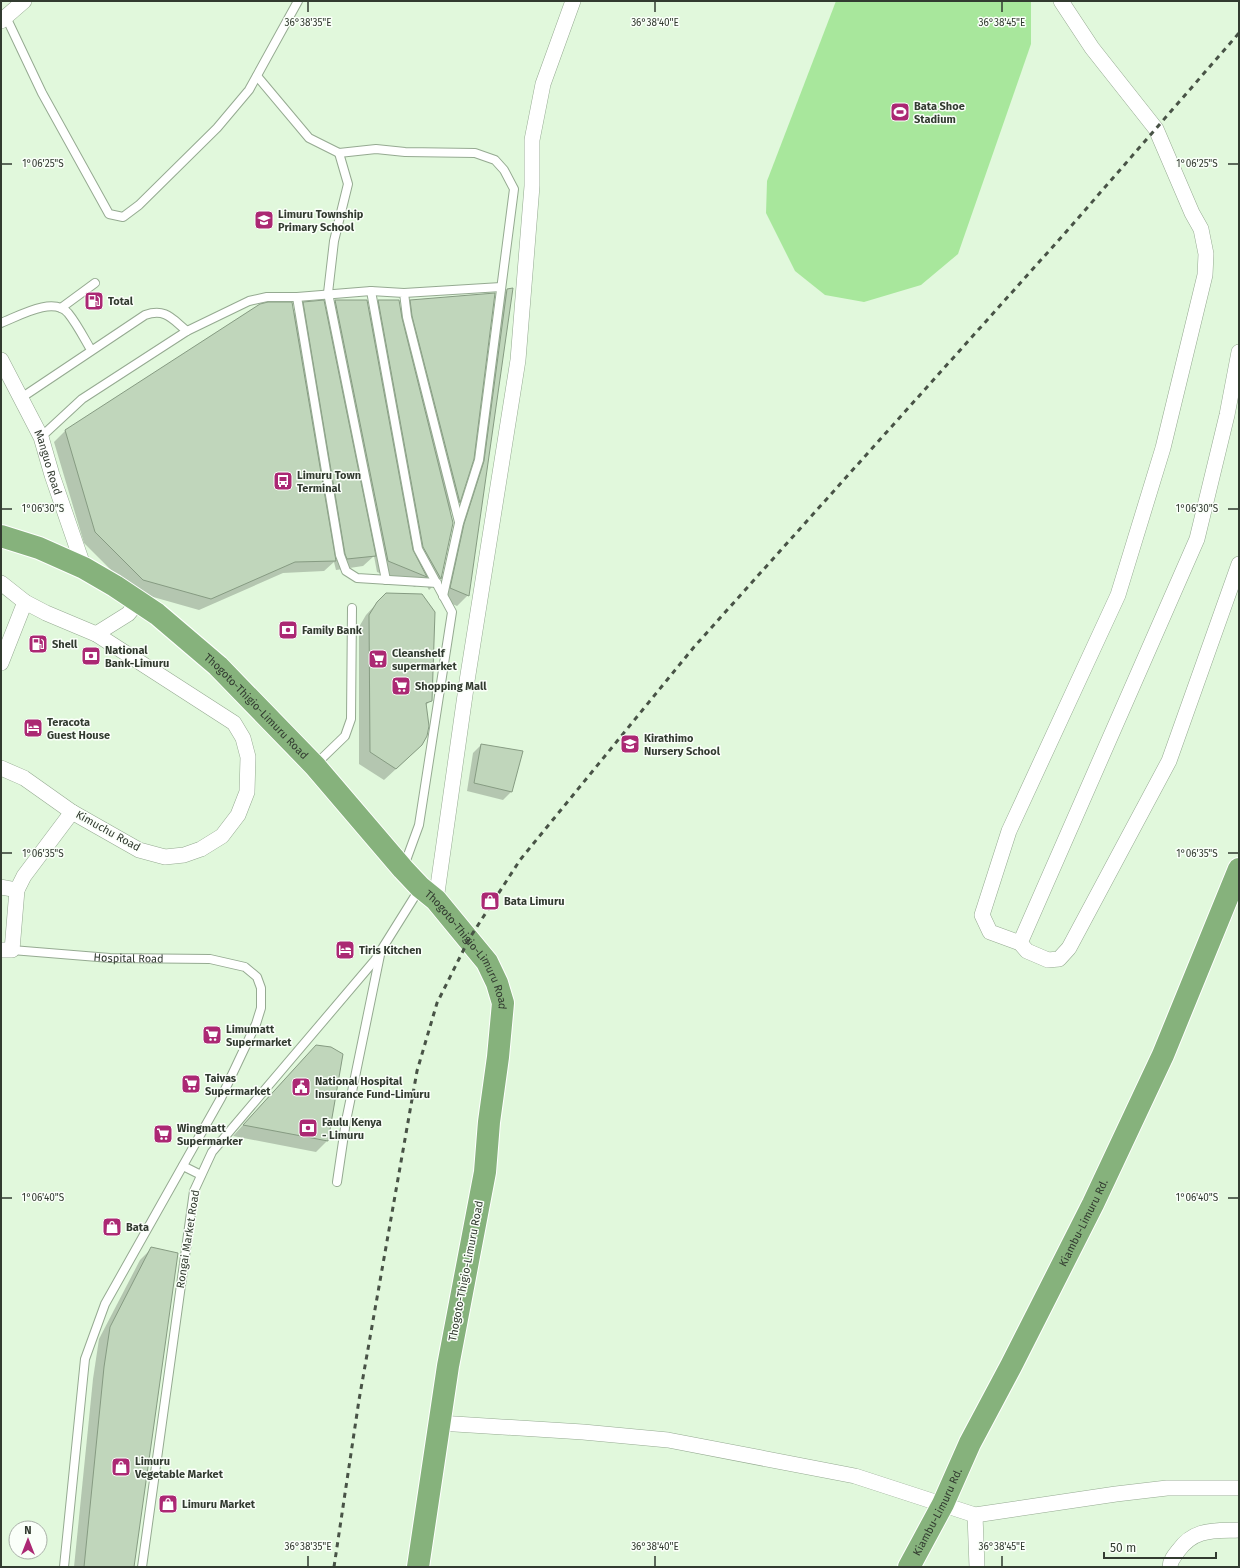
<svg xmlns="http://www.w3.org/2000/svg" width="1240" height="1568" font-family="'Fira Sans',sans-serif">
<style>
.green{fill:#a8e79c}
.shadow{fill:#0003}
.building{fill:#c0d6bb;stroke:#869b82}
.lines{fill:none;stroke-linecap:round;stroke-linejoin:round}
.service-casing{stroke:#95aa91;stroke-width:10}
.minor-casing{stroke:#95aa91;stroke-width:16}
.trunk-casing{stroke:#fff;stroke-width:24}
.service{stroke:#fff;stroke-width:8}
.minor{stroke:#fff;stroke-width:15}
.trunk{stroke:#86b27c;stroke-width:22}
.rail{stroke:#485346;stroke-width:3;stroke-dasharray:5 5;stroke-linecap:butt}
.ticks{fill:none;stroke:#323b30;stroke-width:1.5}
.labels{text-anchor:middle;dominant-baseline:central;stroke-width:3;stroke-linejoin:round;paint-order:stroke}
.poi-label{font-size:11px;font-weight:bold;fill:#323b30;stroke:#fafff9;text-anchor:start}
.street-label{font-size:11px;fill:#323b30;stroke:#fafff9}
.ticks-label{font-size:10px;text-anchor:middle;fill:#323b30;stroke:#fafff9;stroke-width:3;stroke-linejoin:round;paint-order:stroke}
</style>
<rect width="100%" height="100%" fill="#e1f8dc"/>
<!-- green -->
<polygon class="green" points="836,1 1031,1 1031,44 958,254 921,285 864,302 825,295 795,271 766,213 767,181"/>
<!-- shadow -->
<g class="shadow">
<polygon points="507,290 468,595 457,606 440,599 454,536 474,473 496,301"/>
<polygon points="335,301 368,312 379,301 400,312 411,301 473,459 459,502 450,511 452,523 440,579 429,590 423,579 415,587 377,572 374,556 363,566 336,570 334,562 324,571 283,573 199,610 132,591 84,543 54,442 65,431 293,314 304,303 325,312"/>
<polygon points="377,603 431,700 425,706 422,745 384,780 359,764 359,627 366,615"/>
<polygon points="481,745 511,792 503,800 467,791 473,753"/>
<polygon points="305,1057 327,1141 316,1152 233,1136"/>
<polygon points="151,1249 133,1567 74,1567 93,1379 99,1339 140,1260"/>
</g>
<!-- building -->
<g class="building">
<polygon points="513,288 469,596 450,588 464,524 484,461 507,289"/>
<polygon points="495,293 474,459 460,503 412,316 410,300"/>
<polygon points="324,300 376,556 347,559 345,554 303,302"/>
<polygon points="335,300 367,300 413,550 427,577 388,561"/>
<polygon points="378,300 399,300 402,318 453,523 441,579 423,547"/>
<polygon points="268,302 292,302 336,561 295,562 211,599 143,580 95,532 65,430 260,304"/>
<polygon points="386,593 422,594 435,612 432,701 426,703 429,726 427,736 422,745 396,769 370,752 369,615 377,602"/>
<polygon points="481,744 523,751 512,792 474,783"/>
<polygon points="316,1045 331,1047 343,1054 328,1141 243,1125"/>
<polygon points="151,1247 178,1253 134,1567 84,1567 104,1367 110,1327"/>
</g>
<g class="lines">
<defs>
<g id="service">
<polyline points="6,17 42,93 109,214 123,217 139,205 217,128 249,90 298,1"/>
<polyline points="257,76 309,138 339,153 376,149 405,152 475,153 495,160 504,170 514,189 479,460 459,523 443,596"/>
<polyline points="339,153 348,184 334,241 328,293 386,580"/>
<polyline points="371,291 418,549 452,612 419,825 404,866"/>
<polyline points="404,293 501,287"/>
<polyline points="297,297 340,555 346,571 357,578 437,583"/>
<polyline points="61,308 95,283"/>
<path d="M1,323c18,-7 52,-27 67,-10 9,11 16,25 23,37"/>
<path d="M21,398l124,-83c21,-7 27,4 42,16"/>
<polyline points="41,437 82,399 187,331 249,301 267,297 297,297 371,291 404,293 407,317 459,522"/>
<polyline points="315,765 345,736 351,719 352,608"/>
<path id="s1" d="M12,950l98,8 100,1 35,8 12,10 4,11v20l-5,16 -35,74 -116,206 -20,55 -21,208"/>
<polyline points="183,1166 201,1175"/>
<polyline points="337,1182 346,1121 380,955"/>
<polyline points="142,1567 194,1191 212,1152 375,960 420,888"/>
</g>
<g id="minor">
<polyline points="1061,1 1092,48 1156,129 1192,213 1201,229 1206,254 1205,275 1163,448 1118,595 1009,831 982,915 990,932 1020,943 1027,951 1048,960 1059,959 1069,948 1169,761 1239,564"/>
<polyline points="1,21 24,1"/>
<path id="s2" d="M1,360l40,77 11,38 32,93"/>
<polyline points="1,583 25,602 46,613 96,634 234,723 243,738 248,757 247,792 238,815 222,836 201,849 184,855 165,857 139,850 72,812 24,778 1,768"/>
<polyline points="96,634 128,614 139,601"/>
<polyline points="1,663 25,602"/>
<polyline points="1,887 17,890"/>
<polyline points="436,900 467,681 518,360 532,186 532,140 543,84 573,1"/>
<polyline points="1020,943 1197,539 1227,415 1239,352"/>
<polyline points="1,950 12,950 17,890 24,876 72,812"/>
<polyline points="439,1423 583,1432 668,1440 855,1476 975,1515 1116,1494 1167,1488 1239,1488"/>
<polyline points="975,1515 977,1567"/>
<path d="M1170,1567c0,-6 4,-11 8,-16 16,-23 36,-20 61,-21"/>
</g>
<g id="trunk">
<path id="s3" d="M1,536l38,12 45,20 31,18 42,28 61,52 97,100 88,103 17,18 16,13 51,62 10,21 6,20 -5,54 -9,65 -4,50 -37,194 -30,201"/>
<path id="s4" d="M909,1567l34,-63 27,-61 41,-77 82,-162 70,-149 76,-186"/>
</g>
</defs>
<!-- service casing -->
<use href="#service" class="service-casing"/>
<!-- minor casing -->
<use href="#minor" class="minor-casing"/>
<!-- trunk casing -->
<use href="#trunk" class="trunk-casing"/>
<!-- service -->
<use href="#service" class="service"/>
<!-- minor -->
<use href="#minor" class="minor"/>
<!-- trunk -->
<use href="#trunk" class="trunk"/>
<!-- rail -->
<polyline class="rail" points="334,1567 359,1400 417,1071 437,1003 469,939 520,860 694,647 1066,232 1239,33"/>
</g>
<!-- ticks -->
<path class="ticks" d="M308,2v10M655,2v10M1002,2v10M2,164h10M1228,164h10M2,509h10M1228,509h10M2,853h10M1228,853h10M2,1198h10M1228,1198h10M308,1556v10M655,1556v10M1002,1556v10"/>
<!-- icons -->
<defs>
<symbol id="stadium-square" viewBox="-11 -11 22 22"><rect x="-9" y="-9" width="18" height="18" rx="4" fill="#ab2873" stroke="#fafff9"/><path d="M0-5a6.5 5 0 1 0 0 10a6.5 5 0 1 0 0-10ZM-3.5-1.8h7v3.6h-7Z" fill="#fff"/></symbol>
<symbol id="school-square" viewBox="-11 -11 22 22"><rect x="-9" y="-9" width="18" height="18" rx="4" fill="#ab2873" stroke="#fafff9"/><path d="M0-5L7-2L0 1L-7-2ZM-4 1L0 2.5L4 1V4Q0 6-4 4Z" fill="#fff"/></symbol>
<symbol id="fuel-square" viewBox="-11 -11 22 22"><rect x="-9" y="-9" width="18" height="18" rx="4" fill="#ab2873" stroke="#fafff9"/><path d="M-5.5-6h7V0h2V4h1.3V-2.5L3-4.5l.8-.8L6-3V5H2.5V1h-1V6h-7ZM-4.2-4.7v3.2H.2V-4.7Z" fill="#fff"/></symbol>
<symbol id="bus-square" viewBox="-11 -11 22 22"><rect x="-9" y="-9" width="18" height="18" rx="4" fill="#ab2873" stroke="#fafff9"/><path d="M-5-6H5V4H4V6H2V4H-2V6H-4V4H-5ZM-3.5-4V0h7V-4ZM-3.5 1.2v1.5H-2V1.2ZM2 1.2v1.5H3.5V1.2Z" fill="#fff"/></symbol>
<symbol id="bank-square" viewBox="-11 -11 22 22"><rect x="-9" y="-9" width="18" height="18" rx="4" fill="#ab2873" stroke="#fafff9"/><path d="M-6-4H6V4H-6ZM0-2.3a2.3 2.3 0 1 0 0 4.6a2.3 2.3 0 1 0 0-4.6Z" fill="#fff"/></symbol>
<symbol id="supermarket-square" viewBox="-11 -11 22 22"><rect x="-9" y="-9" width="18" height="18" rx="4" fill="#ab2873" stroke="#fafff9"/><path d="M-6-5.5h2.5l.6 2H6L4.5 2H-2.5L-4.4-4H-6ZM-1.5 3.2a1.3 1.3 0 1 0 .1 0ZM3 3.2a1.3 1.3 0 1 0 .1 0Z" fill="#fff"/></symbol>
<symbol id="hotel-square" viewBox="-11 -11 22 22"><rect x="-9" y="-9" width="18" height="18" rx="4" fill="#ab2873" stroke="#fafff9"/><path d="M-6-4.5h1.5V1H6V5H4.5V3h-9V5H-6ZM-4 0a1.8 1.8 0 1 1 3.6 0ZM.5 0V-2.5h3Q6-2.5 6 0Z" fill="#fff"/></symbol>
<symbol id="shop-square" viewBox="-11 -11 22 22"><rect x="-9" y="-9" width="18" height="18" rx="4" fill="#ab2873" stroke="#fafff9"/><path d="M-5-2.5h2.3a2.7 3.5 0 0 1 5.4 0H5L5.5 6h-11ZM-1.5-2.5h3a1.5 2.3 0 0 0-3 0Z" fill="#fff"/></symbol>
<symbol id="civic-square" viewBox="-11 -11 22 22"><rect x="-9" y="-9" width="18" height="18" rx="4" fill="#ab2873" stroke="#fafff9"/><path d="M-.6-6.5H3V-4.5H.6V-3L4-1V1h2V6H-6V1h2V-1L-.6-3ZM-1.2 2.5V6h2.4V2.5Z" fill="#fff"/></symbol>
</defs>
<g fill-rule="evenodd">
<use href="#stadium-square" x="889" y="101" width="22" height="22"/>
<use href="#school-square" x="253" y="209" width="22" height="22"/>
<use href="#fuel-square" x="83" y="290" width="22" height="22"/>
<use href="#bus-square" x="272" y="470" width="22" height="22"/>
<use href="#bank-square" x="277" y="619" width="22" height="22"/>
<use href="#fuel-square" x="27" y="633" width="22" height="22"/>
<use href="#bank-square" x="80" y="645" width="22" height="22"/>
<use href="#supermarket-square" x="367" y="648" width="22" height="22"/>
<use href="#supermarket-square" x="390" y="675" width="22" height="22"/>
<use href="#hotel-square" x="22" y="717" width="22" height="22"/>
<use href="#school-square" x="619" y="733" width="22" height="22"/>
<use href="#shop-square" x="479" y="890" width="22" height="22"/>
<use href="#hotel-square" x="334" y="939" width="22" height="22"/>
<use href="#supermarket-square" x="201" y="1024" width="22" height="22"/>
<use href="#supermarket-square" x="180" y="1073" width="22" height="22"/>
<use href="#civic-square" x="290" y="1076" width="22" height="22"/>
<use href="#bank-square" x="297" y="1117" width="22" height="22"/>
<use href="#supermarket-square" x="152" y="1123" width="22" height="22"/>
<use href="#shop-square" x="101" y="1216" width="22" height="22"/>
<use href="#shop-square" x="110" y="1456" width="22" height="22"/>
<use href="#shop-square" x="157" y="1493" width="22" height="22"/>
</g>
<g class="labels">
<!-- poi labels -->
<g class="poi-label">
<text x="914" y="106">Bata Shoe<tspan x="914" dy="13">Stadium</tspan></text>
<text x="278" y="214">Limuru Township<tspan x="278" dy="13">Primary School</tspan></text>
<text x="108" y="301">Total</text>
<text x="297" y="475">Limuru Town<tspan x="297" dy="13">Terminal</tspan></text>
<text x="302" y="630">Family Bank</text>
<text x="52" y="644">Shell</text>
<text x="105" y="650">National<tspan x="105" dy="13">Bank-Limuru</tspan></text>
<text x="392" y="653">Cleanshelf<tspan x="392" dy="13">supermarket</tspan></text>
<text x="415" y="686">Shopping Mall</text>
<text x="47" y="722">Teracota<tspan x="47" dy="13">Guest House</tspan></text>
<text x="644" y="738">Kirathimo<tspan x="644" dy="13">Nursery School</tspan></text>
<text x="504" y="901">Bata Limuru</text>
<text x="359" y="950">Tiris Kitchen</text>
<text x="226" y="1029">Limumatt<tspan x="226" dy="13">Supermarket</tspan></text>
<text x="205" y="1078">Taivas<tspan x="205" dy="13">Supermarket</tspan></text>
<text x="315" y="1081">National Hospital<tspan x="315" dy="13">Insurance Fund-Limuru</tspan></text>
<text x="322" y="1122">Faulu Kenya<tspan x="322" dy="13">- Limuru</tspan></text>
<text x="177" y="1128">Wingmatt<tspan x="177" dy="13">Supermarker</tspan></text>
<text x="126" y="1227">Bata</text>
<text x="135" y="1461">Limuru<tspan x="135" dy="13">Vegetable Market</tspan></text>
<text x="182" y="1504">Limuru Market</text>
</g>
<!-- street labels -->
<g class="street-label">
<text stroke="none"><textPath href="#s2" startOffset="113">Manguo Road</textPath></text>
<text stroke="none"><textPath href="#s3" startOffset="311">Thogoto-Thigio-Limuru Road</textPath></text>
<text transform="translate(108 831) rotate(29)">Kimuchu Road</text>
<text stroke="none"><textPath href="#s3" startOffset="635">Thogoto-Thigio-Limuru Road</textPath></text>
<text stroke="none"><textPath href="#s1" startOffset="117">Hospital Road</textPath></text>
<text stroke="none"><textPath href="#s4" startOffset="386">Kiambu-Limuru Rd.</textPath></text>
<text transform="translate(188 1239) rotate(-81)">Rongai Market Road</text>
<text transform="translate(466 1271) rotate(-79)">Thogoto-Thigio-Limuru Road</text>
<text stroke="none"><textPath href="#s4" startOffset="62">Kiambu-Limuru Rd.</textPath></text>
</g>
</g>
<g class="ticks-label">
<text x="308" y="26">36°38'35"E</text>
<text x="655" y="26">36°38'40"E</text>
<text x="1002" y="26">36°38'45"E</text>
<text x="43" y="167">1°06'25"S</text>
<text x="1197" y="167">1°06'25"S</text>
<text x="43" y="512">1°06'30"S</text>
<text x="1197" y="512">1°06'30"S</text>
<text x="43" y="857">1°06'35"S</text>
<text x="1197" y="857">1°06'35"S</text>
<text x="43" y="1201">1°06'40"S</text>
<text x="1197" y="1201">1°06'40"S</text>
<text x="308" y="1550">36°38'35"E</text>
<text x="655" y="1550">36°38'40"E</text>
<text x="1002" y="1550">36°38'45"E</text>
</g>
<!-- border -->
<rect width="1240" height="1568" fill="none" stroke="#323b30" stroke-width="4"/>
<!-- north arrow -->
<g transform="translate(28 1540)"><circle r="19" fill="#fafff9" stroke="#aab1a9"/>
<path d="M0-3L7 15L0 10L-7 15Z" fill="#ab2873"/>
<text y="-6" font-size="11" font-weight="bold" text-anchor="middle" fill="#323b30">N</text>
</g>
<!-- scale -->
<path d="M1104 1552v6h112v-6" fill="none" stroke="#323b30" stroke-width="2"/>
<text x="1110" y="1552" font-size="12" fill="#323b30" stroke="#fafff9" stroke-width="3" paint-order="stroke">50 m</text>
</svg>
